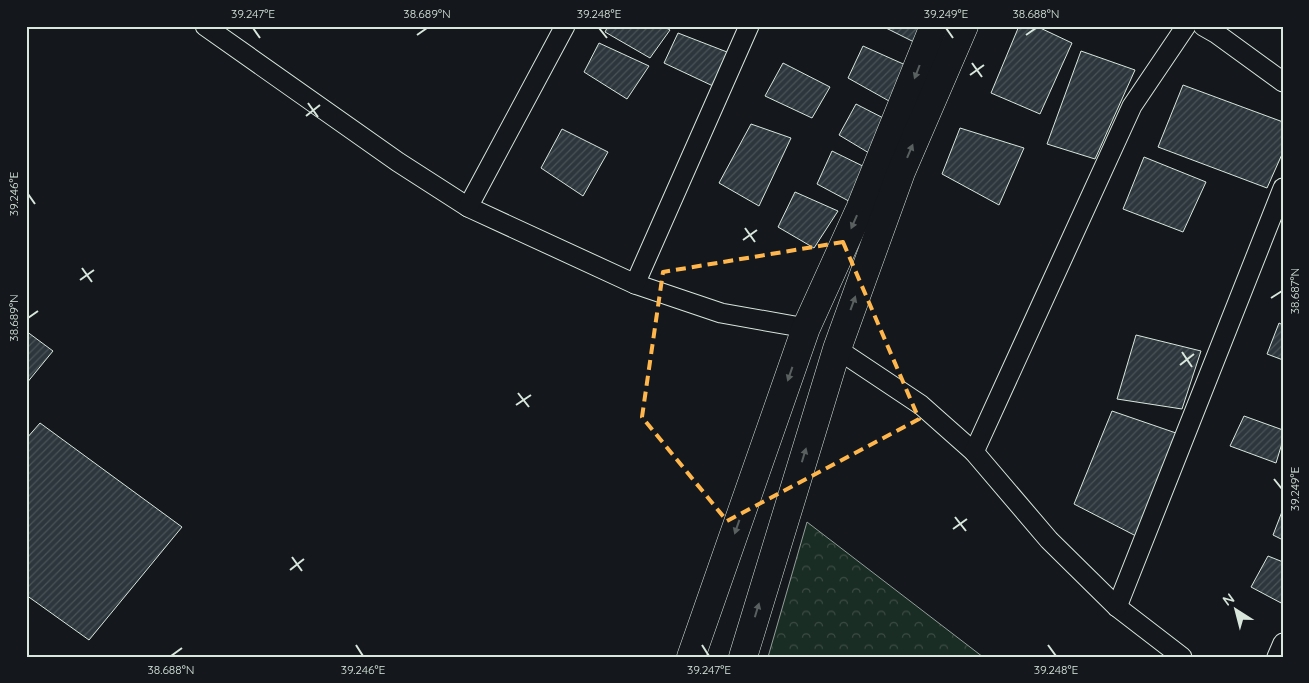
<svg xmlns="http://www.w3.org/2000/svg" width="1309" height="683" font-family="Quicksand,sans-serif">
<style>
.park{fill:url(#park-crowns);stroke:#939e99}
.building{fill:url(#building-hatch);stroke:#d8e6dc}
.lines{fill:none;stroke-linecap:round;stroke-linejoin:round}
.street-casing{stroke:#d8e6dc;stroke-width:21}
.secondary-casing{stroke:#d8e6dc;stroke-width:29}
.street{stroke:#14181c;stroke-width:19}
.secondary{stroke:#14181c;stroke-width:28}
.oneway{fill:#59605f}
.marked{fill:none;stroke:#ffb74d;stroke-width:4;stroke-dasharray:10 6;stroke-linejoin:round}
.ticks{fill:none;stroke:#d8e6dc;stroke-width:2}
.neatline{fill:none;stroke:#d8e6dc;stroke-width:2}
.ticks-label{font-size:12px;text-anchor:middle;fill:#d8e6dc}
</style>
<defs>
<pattern id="park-crowns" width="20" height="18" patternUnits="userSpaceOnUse" patternTransform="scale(1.25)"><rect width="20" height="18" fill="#1a2d24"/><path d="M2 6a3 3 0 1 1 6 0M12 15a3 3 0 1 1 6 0" fill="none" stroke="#3b4b43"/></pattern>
<pattern id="building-hatch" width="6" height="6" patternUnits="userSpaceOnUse" patternTransform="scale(1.25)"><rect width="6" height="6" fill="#2c363c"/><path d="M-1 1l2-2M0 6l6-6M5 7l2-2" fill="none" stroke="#4a5358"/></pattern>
</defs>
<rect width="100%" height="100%" fill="#14181c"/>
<!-- park -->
<polygon class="park" points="807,522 983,657 768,657"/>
<!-- building -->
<g class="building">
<polygon points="608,26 663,26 670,30 650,58 605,32"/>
<polygon points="882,26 922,26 914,42"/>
<polygon points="1019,26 1036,26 1072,43 1040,114 991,93"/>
<polygon points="678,33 727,52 713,86 664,63"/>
<polygon points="599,43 649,66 627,99 584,72"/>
<polygon points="863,46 910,67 889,101 848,78"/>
<polygon points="1081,51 1135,70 1095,159 1047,144"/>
<polygon points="783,63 830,87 812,118 765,96"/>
<polygon points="1183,85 1283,122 1283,152 1267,188 1158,147"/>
<polygon points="856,104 893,123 874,156 839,135"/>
<polygon points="751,124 791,138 759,206 719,183"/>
<polygon points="960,128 1024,148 999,205 942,174"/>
<polygon points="562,129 608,152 583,196 541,168"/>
<polygon points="832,151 873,171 858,206 817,184"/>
<polygon points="1144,157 1206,182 1183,232 1123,209"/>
<polygon points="795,192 838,211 814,248 778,227"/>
<polygon points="1279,323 1283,325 1283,360 1267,354"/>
<polygon points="26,331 53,351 26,384"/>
<polygon points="1136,335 1201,351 1182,409 1117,399"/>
<polygon points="1112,411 1176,433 1136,536 1074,504"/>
<polygon points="1244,416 1283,430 1283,440 1276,463 1230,446"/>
<polygon points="40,423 182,527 89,640 26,595 26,439"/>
<polygon points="1283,509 1283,540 1273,535"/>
<polygon points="1268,556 1283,562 1283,604 1251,587"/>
</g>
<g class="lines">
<defs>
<g id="street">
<polyline points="205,26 398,162 468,207 635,284 721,313 806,328"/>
<polyline points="1203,26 1217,34 1283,82"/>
<polyline points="468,207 565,26"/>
<polyline points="635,284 749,26"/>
<polyline points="837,349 921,405 974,452 1049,540 1117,607 1182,657"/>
<polyline points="974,452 1132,106 1186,26"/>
<polyline points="1117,607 1283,188"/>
<polyline points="1277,657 1283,643"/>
</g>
<g id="secondary">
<polyline points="691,657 806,328 860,209 934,26"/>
<polyline points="743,657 837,349 901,172 964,26"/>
</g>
</defs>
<!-- street casing -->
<use href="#street" class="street-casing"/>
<!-- secondary casing -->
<use href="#secondary" class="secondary-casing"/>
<!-- street -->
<use href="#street" class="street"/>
<!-- secondary -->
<use href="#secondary" class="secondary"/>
</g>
<!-- one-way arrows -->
<defs><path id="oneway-solid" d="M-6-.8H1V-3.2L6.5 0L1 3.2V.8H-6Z" transform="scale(1.25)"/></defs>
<g class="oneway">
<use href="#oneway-solid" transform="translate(917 72) rotate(111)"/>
<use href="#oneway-solid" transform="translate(910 151) rotate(-67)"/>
<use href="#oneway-solid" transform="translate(854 222) rotate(114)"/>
<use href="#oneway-solid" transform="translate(853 303) rotate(-70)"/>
<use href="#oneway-solid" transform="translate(790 374) rotate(109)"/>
<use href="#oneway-solid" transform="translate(804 455) rotate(-73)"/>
<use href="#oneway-solid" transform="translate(737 527) rotate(109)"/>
<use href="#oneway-solid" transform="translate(757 610) rotate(-73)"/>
</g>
<!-- marked area -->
<path class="marked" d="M843,242l76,177 -192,102 -85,-104 21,-145z"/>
<!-- ticks -->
<path class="ticks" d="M253,28l7,10M599,28l8,10M946,28l7,10M417,35l10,-7M1026,35l10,-7M972,63l10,14M970,75l14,-10M308,103l10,14M306,116l14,-11M28,194l7,10M745,228l10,14M743,240l14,-10M82,268l10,14M80,280l14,-10M1271,298l11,-7M28,318l10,-7M1182,352l10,15M1180,365l14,-11M518,393l11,14M516,405l15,-10M1274,479l8,10M955,517l11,14M953,529l14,-10M292,557l10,14M290,570l14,-11M356,645l7,11M702,645l7,11M1048,645l8,11M171,656l11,-8"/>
<!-- border -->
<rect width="1309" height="683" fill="none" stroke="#14181c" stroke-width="55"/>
<!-- north arrow -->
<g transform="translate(1236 610) rotate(324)" stroke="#14181c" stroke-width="4" paint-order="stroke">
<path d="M0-4L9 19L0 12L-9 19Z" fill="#d8e6dc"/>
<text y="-8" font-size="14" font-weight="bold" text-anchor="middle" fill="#d8e6dc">N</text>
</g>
<rect x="28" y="28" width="1254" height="628" class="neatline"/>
<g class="ticks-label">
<text x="253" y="18">39.247°E</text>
<text x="427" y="18">38.689°N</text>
<text x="599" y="18">39.248°E</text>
<text x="946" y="18">39.249°E</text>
<text x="1036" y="18">38.688°N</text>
<text transform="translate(14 194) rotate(-90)" y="4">39.246°E</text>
<text transform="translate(1295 291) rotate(-90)" y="4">38.687°N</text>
<text transform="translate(14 318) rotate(-90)" y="4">38.689°N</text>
<text transform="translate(1295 489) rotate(-90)" y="4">39.249°E</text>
<text x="171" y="674">38.688°N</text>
<text x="363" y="674">39.246°E</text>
<text x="709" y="674">39.247°E</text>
<text x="1056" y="674">39.248°E</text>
</g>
</svg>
